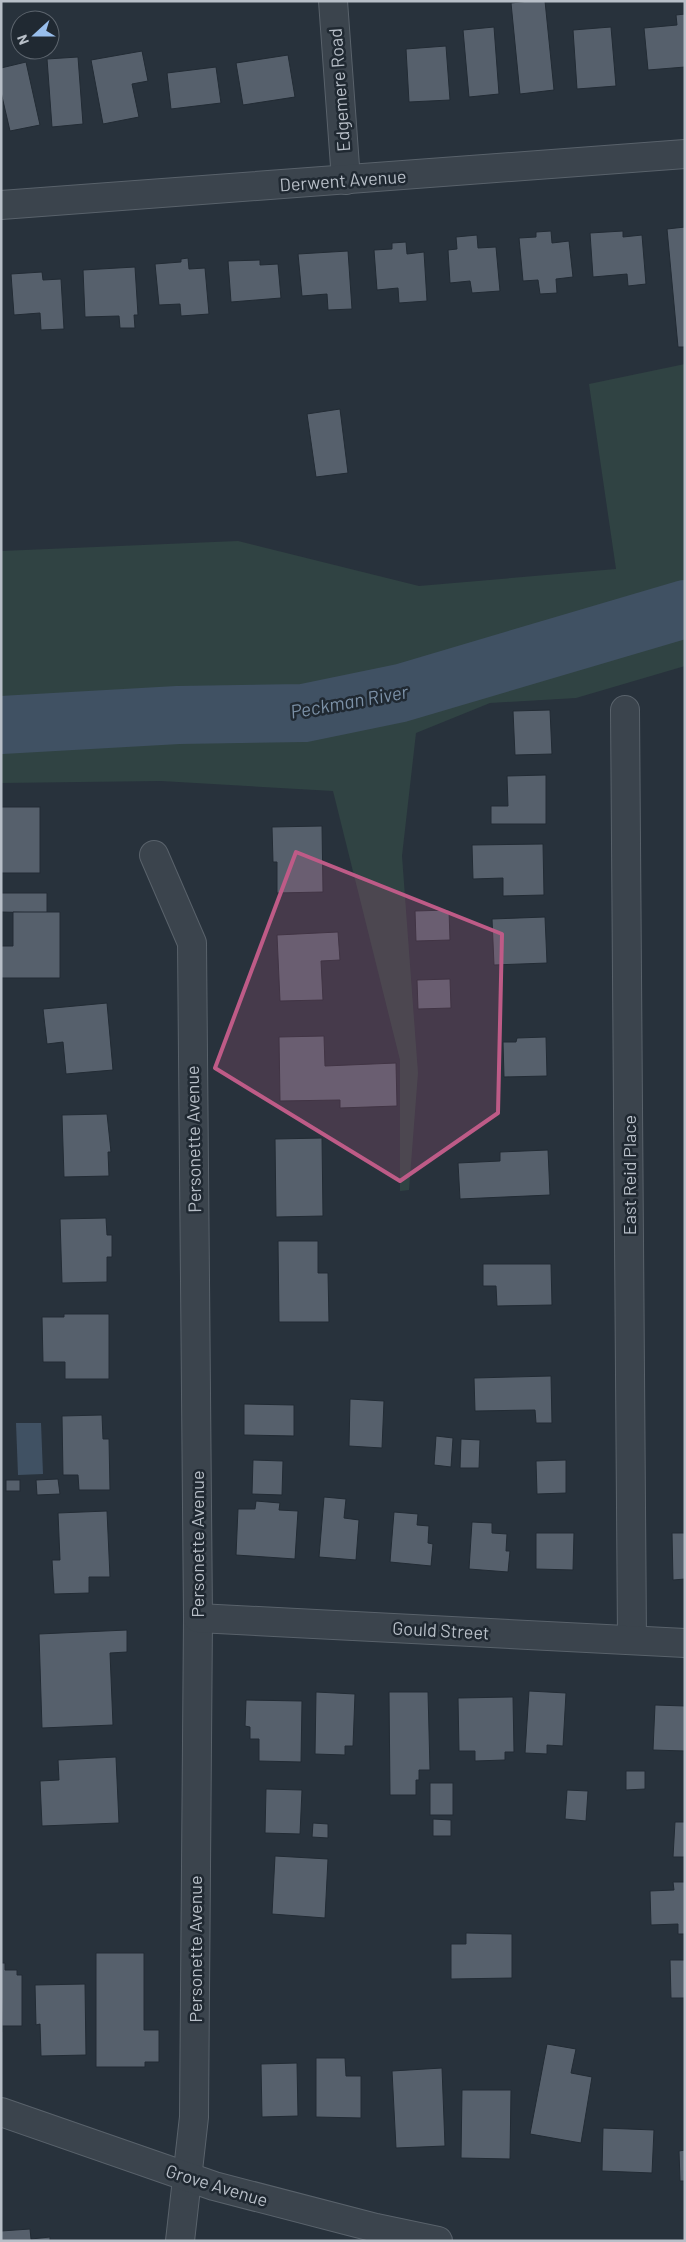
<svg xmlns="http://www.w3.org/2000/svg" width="686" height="2242" font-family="Barlow,sans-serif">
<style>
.green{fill:#304343}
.water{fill:#405163}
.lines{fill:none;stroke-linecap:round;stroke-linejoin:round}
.river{stroke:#405163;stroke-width:58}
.building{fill:#56606c;stroke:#222b34}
.minor-casing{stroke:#59626b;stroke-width:30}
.tertiary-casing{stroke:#59626b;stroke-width:30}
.minor{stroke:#3b444d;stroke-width:28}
.tertiary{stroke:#3b444d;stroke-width:28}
.marked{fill:#be5b87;fill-opacity:0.2;stroke:#be5b87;stroke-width:4;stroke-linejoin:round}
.labels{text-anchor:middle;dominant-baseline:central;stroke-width:5;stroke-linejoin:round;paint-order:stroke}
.street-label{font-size:18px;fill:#b8bfc8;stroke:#202932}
.water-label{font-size:19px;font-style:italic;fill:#7c91a7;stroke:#202932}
</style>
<rect width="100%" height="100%" fill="#28323c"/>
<!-- green -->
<polygon class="green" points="685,364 685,666 576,698 490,703 416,733 402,856 418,1073 409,1190 400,1191 400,1060 333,791 161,781 1,783 1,551 238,541 419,586 616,569 589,384"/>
<!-- water -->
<polygon class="water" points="16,1423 41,1423 43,1474 18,1475"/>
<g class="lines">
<!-- river -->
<polyline class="river" points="1,725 178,715 304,713 401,693 685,609"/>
</g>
<!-- building -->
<g class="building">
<polygon points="529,1 545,1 554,90 520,94 511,3"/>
<polygon points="685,14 685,67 648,70 644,28 677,25 676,15"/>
<polygon points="494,27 499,94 469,97 463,30"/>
<polygon points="611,27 616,86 577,89 573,30"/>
<polygon points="446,46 450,100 409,102 406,49"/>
<polygon points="142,51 148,81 132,84 139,117 103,124 91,60"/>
<polygon points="288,55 295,97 243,105 236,63"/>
<polygon points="78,57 83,124 52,127 47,59"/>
<polygon points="26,62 40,125 10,131 1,92 1,68"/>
<polygon points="216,67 221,103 171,109 167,73"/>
<polygon points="685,227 685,347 678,347 667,229"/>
<polygon points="551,231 552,243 569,241 573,277 556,279 557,293 540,294 538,280 523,281 519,238 536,237 536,232"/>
<polygon points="623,231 623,237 642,235 646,284 628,286 627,274 593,277 590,233"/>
<polygon points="477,235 478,248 496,247 500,291 472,293 470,281 450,283 448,250 457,249 456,237"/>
<polygon points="406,242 407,254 424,252 427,301 399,303 398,288 377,290 374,250 392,249 392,243"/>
<polygon points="348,251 352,309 328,310 327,294 302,296 298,254"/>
<polygon points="188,258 189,269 205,268 209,314 181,316 180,304 159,305 155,264 181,262 181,259"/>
<polygon points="260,260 260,265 278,264 281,298 231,302 228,261"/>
<polygon points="135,267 138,315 134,315 135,328 120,328 119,316 85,317 83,270"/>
<polygon points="42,272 43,280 61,279 64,329 41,330 40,313 14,315 11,274"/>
<polygon points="340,409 348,473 316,477 307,414"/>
<polygon points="550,710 552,754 515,755 513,711"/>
<polygon points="546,775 546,824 491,824 491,806 508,806 507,776"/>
<rect x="1" y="807" width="39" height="66"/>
<polygon points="322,826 323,892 277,893 277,862 273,862 272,827"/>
<polygon points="543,844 544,895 503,896 503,878 473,879 472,845"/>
<polygon points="1,893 47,893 47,913 1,912"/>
<polygon points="449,910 450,940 416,941 415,911"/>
<polygon points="13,912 60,912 60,978 1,978 1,946 13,946"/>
<polygon points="545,917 547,963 494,965 492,919"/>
<polygon points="338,932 340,960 321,961 323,1000 280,1001 277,935"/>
<polygon points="450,979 451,1008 418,1009 417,980"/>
<polygon points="107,1003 113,1070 66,1074 63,1042 47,1044 43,1009"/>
<polygon points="324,1036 325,1066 396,1063 397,1106 340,1108 340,1100 280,1101 279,1037"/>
<polygon points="546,1037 547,1076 504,1077 503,1042 516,1042 517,1038"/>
<polygon points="107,1114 111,1152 108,1152 109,1176 64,1177 62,1115"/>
<polygon points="322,1138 323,1216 276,1217 275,1139"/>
<polygon points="548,1150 550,1195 460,1199 458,1163 500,1161 500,1152"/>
<polygon points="106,1218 107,1235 112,1235 112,1257 107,1257 107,1282 62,1283 60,1219"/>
<polygon points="278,1241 318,1241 318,1273 328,1273 329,1322 279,1322"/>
<polygon points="483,1264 551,1264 552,1305 497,1306 496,1286 483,1286"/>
<polygon points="64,1314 109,1314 109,1379 65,1379 65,1362 43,1362 42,1317 64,1317"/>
<polygon points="551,1376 552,1423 536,1423 535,1410 475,1411 474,1378"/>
<polygon points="350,1399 384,1401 382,1448 349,1446"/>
<polygon points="244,1404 294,1405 294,1436 244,1435"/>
<polygon points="102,1415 103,1439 109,1439 110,1490 79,1490 78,1475 63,1475 62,1416"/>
<polygon points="436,1436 453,1438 451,1467 434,1465"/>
<polygon points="461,1439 480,1440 479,1468 460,1468"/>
<polygon points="253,1460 283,1461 282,1495 252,1494"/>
<polygon points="566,1460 566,1493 537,1494 536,1461"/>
<polygon points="58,1479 60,1494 37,1495 36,1480"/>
<rect x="6" y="1480" width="14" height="11"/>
<polygon points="324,1497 346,1499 344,1518 359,1520 356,1560 319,1557"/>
<polygon points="256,1501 280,1503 279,1510 298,1511 295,1559 236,1555 238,1509 255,1509"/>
<polygon points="107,1511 110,1577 89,1577 89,1593 54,1594 52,1560 60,1560 58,1513"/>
<polygon points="394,1512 418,1514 417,1525 429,1526 428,1543 433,1544 431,1566 390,1562"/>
<polygon points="472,1522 492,1523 492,1533 507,1534 506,1551 510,1551 508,1572 469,1569"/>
<polygon points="536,1533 574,1533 573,1570 536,1569"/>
<polygon points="672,1533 685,1533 685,1579 673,1580"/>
<polygon points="127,1630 127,1652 110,1653 113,1725 42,1728 39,1634"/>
<polygon points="529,1691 566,1693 563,1746 547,1745 547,1754 525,1753"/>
<polygon points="316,1692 355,1694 353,1746 345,1746 345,1755 315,1754"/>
<polygon points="389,1692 428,1692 430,1770 419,1770 419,1780 416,1780 416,1795 390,1795"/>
<polygon points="513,1697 514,1752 505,1752 505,1760 475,1761 475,1751 459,1751 458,1698"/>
<polygon points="246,1700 302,1701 301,1762 259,1761 259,1739 250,1739 250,1727 245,1726"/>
<polygon points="655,1705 685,1706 685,1751 653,1750"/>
<polygon points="116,1757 119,1823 42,1826 40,1781 59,1780 58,1760"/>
<polygon points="626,1771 645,1771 645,1789 626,1790"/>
<rect x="430" y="1783" width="23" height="32"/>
<polygon points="266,1789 302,1790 300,1834 265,1833"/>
<polygon points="567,1790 588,1791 586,1821 565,1819"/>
<polygon points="433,1819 451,1820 451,1836 433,1836"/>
<polygon points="675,1822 685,1822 685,1857 673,1857"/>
<polygon points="313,1823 328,1824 328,1838 312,1837"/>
<polygon points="275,1856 328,1859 325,1918 272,1914"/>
<polygon points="673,1882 685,1882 685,1934 678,1934 678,1924 651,1925 650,1891 674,1890"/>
<polygon points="466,1933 512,1934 512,1978 451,1979 451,1944 466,1944"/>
<polygon points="96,1953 144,1953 144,2030 159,2030 159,2062 145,2062 145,2067 96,2067"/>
<polygon points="670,1960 685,1960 685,1998 671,1998"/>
<polygon points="1,1963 5,1963 5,1970 17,1970 17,1975 22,1975 22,2026 2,2026 2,2032"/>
<polygon points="85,1984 86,2055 41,2056 40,2024 36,2025 35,1985"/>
<polygon points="547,2044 576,2049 571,2073 592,2077 581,2143 530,2134"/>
<polygon points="316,2058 345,2058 346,2076 361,2076 361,2118 316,2117"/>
<polygon points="297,2063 298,2116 262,2117 261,2064"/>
<polygon points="442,2068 445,2146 396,2148 392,2071"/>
<polygon points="462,2090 511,2090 510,2159 461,2158"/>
<polygon points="603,2128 654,2130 652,2173 602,2171"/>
<polygon points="685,2150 685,2181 680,2181 679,2151"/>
<polygon points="30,2229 31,2239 50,2237 50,2241 1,2241 1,2231"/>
</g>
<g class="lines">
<defs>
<g id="minor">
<polyline points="333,1 346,180"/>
<polyline points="1,205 685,154"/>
<polyline points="625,710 632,1639"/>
<polyline points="154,855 192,943 198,1618 194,2117 180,2241"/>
<polyline points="198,1618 685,1643"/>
</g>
<polyline id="tertiary" points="1,2112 214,2186 376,2228 438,2241"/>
</defs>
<!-- minor casing -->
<use href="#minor" class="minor-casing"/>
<!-- tertiary casing -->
<use href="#tertiary" class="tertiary-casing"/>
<!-- minor -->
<use href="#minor" class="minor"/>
<!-- tertiary -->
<use href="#tertiary" class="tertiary"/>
</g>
<!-- marked area -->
<path class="marked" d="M296,852l206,82 -4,179 -98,68 -185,-113z"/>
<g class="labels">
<!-- street labels -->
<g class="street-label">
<text transform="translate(339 90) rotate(-94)">Edgemere Road</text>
<text transform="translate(343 180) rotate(-4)">Derwent Avenue</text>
<text transform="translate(193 1139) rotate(-91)">Personette Avenue</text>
<text transform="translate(629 1175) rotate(-90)">East Reid Place</text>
<text transform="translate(197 1544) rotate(-90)">Personette Avenue</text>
<text transform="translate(441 1630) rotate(3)">Gould Street</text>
<text transform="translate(195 1949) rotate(-90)">Personette Avenue</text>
<text transform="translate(217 2185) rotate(17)">Grove Avenue</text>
</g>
<!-- water labels -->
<g class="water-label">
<text transform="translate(349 701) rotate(-10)">Peckman River</text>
</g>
</g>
<!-- border -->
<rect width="686" height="2242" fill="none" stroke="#b8bfc8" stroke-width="5"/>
<!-- north arrow -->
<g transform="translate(35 35) rotate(249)"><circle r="24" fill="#202932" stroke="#5d656e"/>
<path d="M0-4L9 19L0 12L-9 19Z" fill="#98beec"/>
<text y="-8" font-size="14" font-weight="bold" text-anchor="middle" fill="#b8bfc8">N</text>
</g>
</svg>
